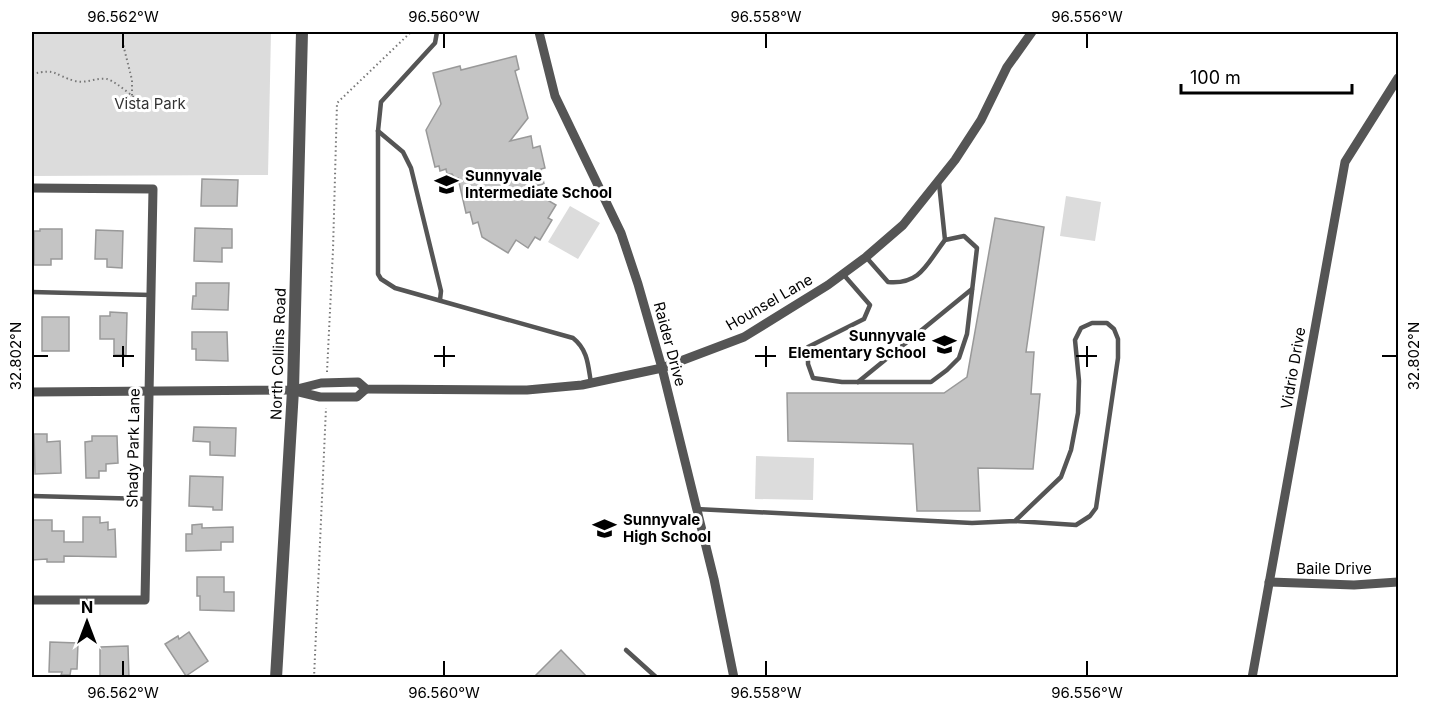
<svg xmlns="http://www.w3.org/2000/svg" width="1430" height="709" font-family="Inter,sans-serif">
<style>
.green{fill:#dcdcdc}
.building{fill:#c4c4c4;stroke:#999;stroke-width:1.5}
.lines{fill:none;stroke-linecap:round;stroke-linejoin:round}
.path{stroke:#777;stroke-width:2;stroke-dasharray:1.5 3;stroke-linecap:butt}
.service{stroke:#555;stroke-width:4.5}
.minor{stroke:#555;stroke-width:9}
.tertiary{stroke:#555;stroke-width:12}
.ticks{fill:none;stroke:#000;stroke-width:2}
.labels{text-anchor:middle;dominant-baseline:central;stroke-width:6;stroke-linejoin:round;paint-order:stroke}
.park-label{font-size:15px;fill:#333;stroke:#fff}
.poi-label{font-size:15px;font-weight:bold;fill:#000;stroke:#fff;text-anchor:start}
.street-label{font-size:15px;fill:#000;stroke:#fff}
.neatline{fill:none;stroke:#000;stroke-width:2}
.ticks-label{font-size:15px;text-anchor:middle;fill:#000}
</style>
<rect width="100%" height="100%" fill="#fff"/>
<!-- green -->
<g class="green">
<polygon points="32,32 271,32 268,175 32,176"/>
<polygon points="1066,196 1101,202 1095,241 1060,236"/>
<polygon points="570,206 600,223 578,259 548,242"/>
<polygon points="756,456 814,458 813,500 755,499"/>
</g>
<!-- building -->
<g class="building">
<polygon points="516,56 519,69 515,71 528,118 510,141 531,136 533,148 540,146 545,168 541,169 544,184 527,188 556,205 548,218 552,220 540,240 535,237 528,248 516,240 508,253 482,237 478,222 473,224 470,212 466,213 458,178 455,179 452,174 447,174 446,169 440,171 439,166 435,167 426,130 441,104 433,73 460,66 461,70"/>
<polygon points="202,179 238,180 237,206 201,206"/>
<polygon points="995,218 1044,227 1026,352 1034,352 1031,394 1040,394 1033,469 978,468 980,511 917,511 913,444 788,441 787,393 944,393 967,377"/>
<polygon points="195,228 232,229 232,248 222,248 222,262 194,261"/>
<polygon points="40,229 62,229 62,259 51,259 51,265 34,265 34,231 40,231"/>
<polygon points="96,230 123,231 122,268 107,267 107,259 95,259"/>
<polygon points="196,283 229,283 228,310 192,309 193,296 196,296"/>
<polygon points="110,312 127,313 126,355 114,355 114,339 100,339 100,316 110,316"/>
<rect x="42" y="317" width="27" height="34"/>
<polygon points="192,332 227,332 228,361 196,360 196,349 192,349"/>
<polygon points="194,427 236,428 235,456 210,455 210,442 193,441"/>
<polygon points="34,434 47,434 47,442 60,441 61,473 35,474"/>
<polygon points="92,436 117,436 118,463 106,464 106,471 99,471 99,478 86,478 85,442 92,441"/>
<polygon points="190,476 223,477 222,510 213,510 213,507 189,506"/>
<polygon points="83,517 100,517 100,523 108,522 108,530 115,529 116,557 64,556 64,562 47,562 47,559 32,560 32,520 52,520 52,531 64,531 64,542 83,542"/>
<polygon points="202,524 202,528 233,527 233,542 221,542 221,550 186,551 186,534 192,534 192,525"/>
<polygon points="197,577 224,577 224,592 234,592 234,611 200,610 200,596 197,596"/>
<polygon points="189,632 208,661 186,676 165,644 178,636 179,639"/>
<polygon points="50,642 78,643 77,669 71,669 70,675 61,675 62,672 49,672"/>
<polygon points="128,646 129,678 100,678 100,647"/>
<polygon points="561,650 588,678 533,678"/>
</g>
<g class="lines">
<!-- path -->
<g class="path">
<polyline points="123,32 123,44 132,80 132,98"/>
<path d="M32,74c26,-6 21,1 43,7 11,3 22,-4 32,-2 11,3 31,23 42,30"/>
<polyline points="327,372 333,250 337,103 411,32"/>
<polyline points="314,678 326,408"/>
</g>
<!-- service -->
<g class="service">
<path d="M437,32l-2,11 -54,59 -3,29v143l3,5 14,9 178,50c15,12 15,27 18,45"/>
<polyline points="378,131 403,152 411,168 441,291 440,300"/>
<polyline points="939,183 945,240"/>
<path d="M843,274l27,31 -6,14 -56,28v17l5,14 29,4h89l16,-12 12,-12 8,-24 10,-86 -13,-12 -19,4c-18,23 -24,45 -57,42l-22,-25"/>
<polyline points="32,292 151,295"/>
<polyline points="858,382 972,289"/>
<polyline points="32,496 147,499"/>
<polyline points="696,509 972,523 1015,521 1061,477 1071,450 1078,413 1079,381 1075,340 1081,328 1092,323 1107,323 1114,329 1118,339 1118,358 1096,508 1090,516 1076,525 1015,521"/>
<polyline points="626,650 657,678"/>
</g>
<!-- minor -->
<g class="minor">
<polyline points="539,32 555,96 621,233 638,284 662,368 714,579 734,678"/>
<polyline points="32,188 153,189 145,600 32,600"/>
<polyline points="295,391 320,397 357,397 366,389"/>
<polyline points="32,392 293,390 321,383 358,382 366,389 527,390 582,385 662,368 744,337 828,285 866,257 903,225 955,160 981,120 1007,67 1032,32"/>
<polyline points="1269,582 1354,585 1398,582"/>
<polyline points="1252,678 1345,162 1398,78"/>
</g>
<!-- tertiary -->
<polyline class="tertiary" points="276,678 293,390 302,32"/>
</g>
<!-- ticks -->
<path class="ticks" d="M123,33v15M444,33v15M766,33v15M1087,33v15M123,346v21M444,346v21M766,346v21M1087,346v21M33,356h15M113,356h21M434,356h21M755,356h21M1076,356h21M1382,356h15M123,661v15M444,661v15M766,661v15M1087,661v15"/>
<!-- icons -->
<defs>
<symbol id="school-bare" viewBox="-9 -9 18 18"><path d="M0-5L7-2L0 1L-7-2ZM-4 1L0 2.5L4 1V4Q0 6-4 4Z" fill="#000" stroke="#fff" stroke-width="2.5" paint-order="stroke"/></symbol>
</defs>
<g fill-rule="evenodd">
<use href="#school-bare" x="430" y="168" width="33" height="33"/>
<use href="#school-bare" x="928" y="328" width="33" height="33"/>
<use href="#school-bare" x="588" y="512" width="33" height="33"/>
</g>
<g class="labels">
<!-- park labels -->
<g class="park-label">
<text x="150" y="103">Vista Park</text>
</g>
<!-- poi labels -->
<g class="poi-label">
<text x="465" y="175">Sunnyvale<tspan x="465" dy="17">Intermediate School</tspan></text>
<text x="926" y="335" text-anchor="end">Sunnyvale<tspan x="926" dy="17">Elementary School</tspan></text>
<text x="623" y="519">Sunnyvale<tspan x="623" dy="17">High School</tspan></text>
</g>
<!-- street labels -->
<g class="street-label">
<text transform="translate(769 302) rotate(-30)">Hounsel Lane</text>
<text transform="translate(670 344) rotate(75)">Raider Drive</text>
<text transform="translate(278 354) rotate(-88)">North Collins Road</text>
<text transform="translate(1293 368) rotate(-80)">Vidrio Drive</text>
<text transform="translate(133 448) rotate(-89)">Shady Park Lane</text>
<text x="1334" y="568">Baile Drive</text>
</g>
</g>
<!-- border -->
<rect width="1430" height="709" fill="none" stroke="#ffffff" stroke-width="66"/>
<!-- north arrow -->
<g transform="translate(87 622)" stroke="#ffffff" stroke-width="4.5" paint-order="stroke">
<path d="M0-4.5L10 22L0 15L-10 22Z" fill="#000000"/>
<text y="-9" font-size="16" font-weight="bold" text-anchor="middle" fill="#000000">N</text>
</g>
<!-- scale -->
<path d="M1181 84v9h171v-9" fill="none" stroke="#000000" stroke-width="3"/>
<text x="1190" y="84" font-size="18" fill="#000000" stroke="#ffffff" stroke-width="4.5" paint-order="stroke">100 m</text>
<rect x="33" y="33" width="1364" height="643" class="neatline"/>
<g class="ticks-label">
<text x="123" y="22">96.562°W</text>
<text x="444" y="22">96.560°W</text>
<text x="766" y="22">96.558°W</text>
<text x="1087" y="22">96.556°W</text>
<text transform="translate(16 356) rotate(-90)" y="5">32.802°N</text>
<text transform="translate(1414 356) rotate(-90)" y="5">32.802°N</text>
<text x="123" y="698">96.562°W</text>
<text x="444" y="698">96.560°W</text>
<text x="766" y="698">96.558°W</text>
<text x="1087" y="698">96.556°W</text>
</g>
</svg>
